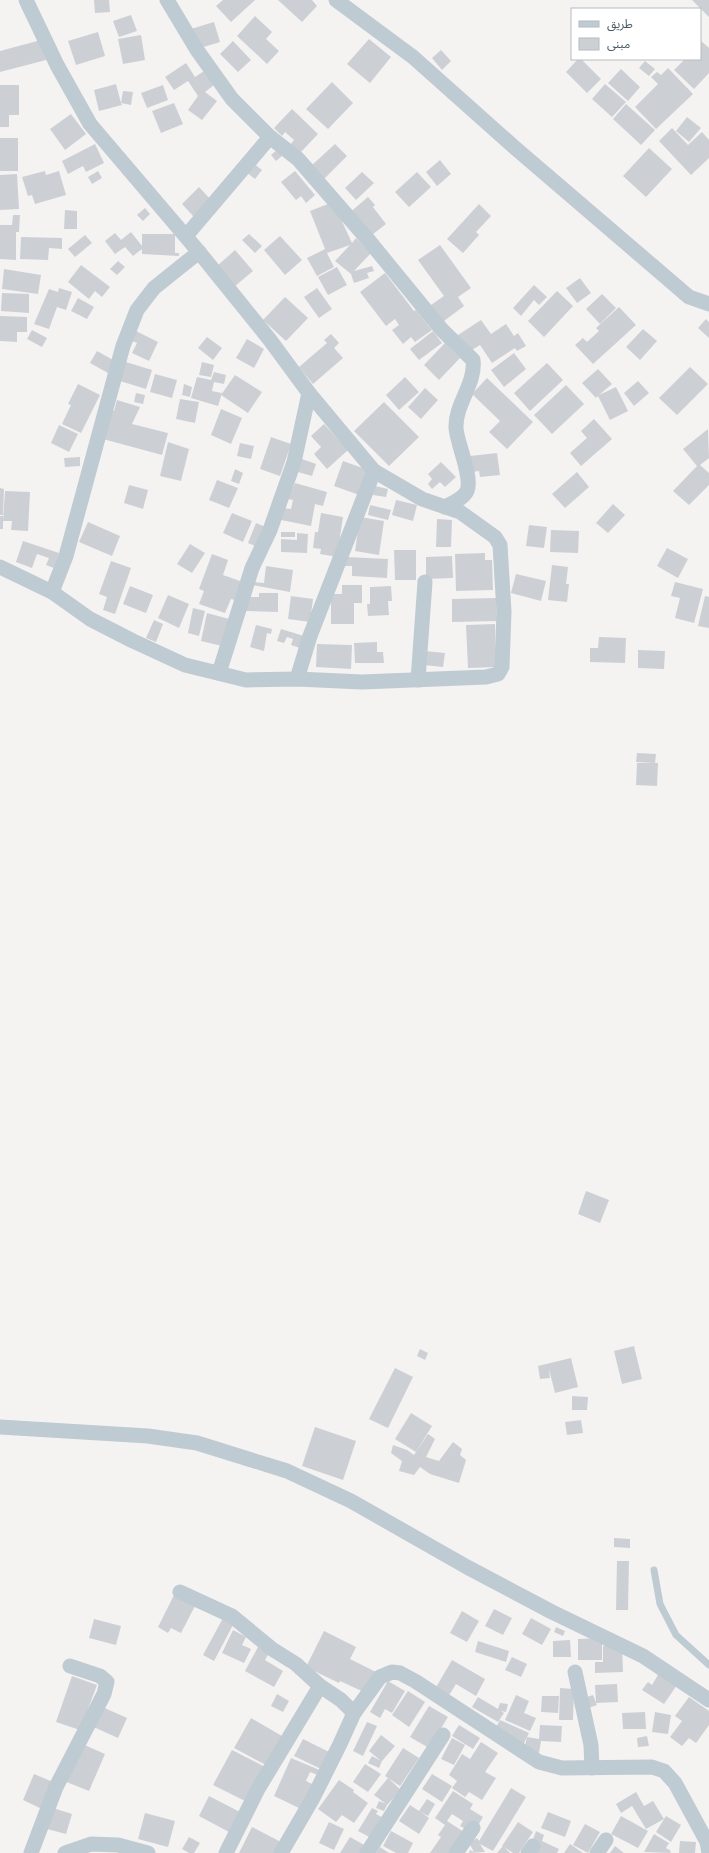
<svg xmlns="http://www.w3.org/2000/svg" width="709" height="1853" font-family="'Golos Text','Noto Sans Arabic',sans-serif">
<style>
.building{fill:#ccd0d5}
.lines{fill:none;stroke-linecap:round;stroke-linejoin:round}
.lane{stroke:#bfcbd2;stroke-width:7}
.street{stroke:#bfcbd2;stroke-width:15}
</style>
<rect width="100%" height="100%" fill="#f5f2f2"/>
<!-- building -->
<g class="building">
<polygon points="94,0 109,0 110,12 95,13"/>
<polygon points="223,0 255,0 231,22 216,6"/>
<polygon points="278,0 312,0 317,6 302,22"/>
<polygon points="692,0 709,0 709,17"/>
<polygon points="131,15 137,31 119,37 113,21"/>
<polygon points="255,16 272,32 266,39 279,51 267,64 237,36"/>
<polygon points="214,22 220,42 197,49 191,29"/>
<polygon points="98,32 105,56 76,65 68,41"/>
<polygon points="141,35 145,60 123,64 118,39"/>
<polygon points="369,39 391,57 370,83 347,64"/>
<polygon points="41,40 46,60 0,72 0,51"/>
<polygon points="700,40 709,48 709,73 694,89 674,70 685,59 700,59"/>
<polygon points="233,41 251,60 238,72 220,54"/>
<polygon points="441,50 451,61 442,70 432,58"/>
<polygon points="578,59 581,59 601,79 587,93 566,72"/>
<polygon points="645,61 655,69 649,76 639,68"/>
<polygon points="186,63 195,77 204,71 214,85 205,92 217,101 202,120 188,110 198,96 188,81 174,90 165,77"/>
<polygon points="668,68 693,94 656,129 635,107 658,84 651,77 657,72 661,75"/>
<polygon points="621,69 640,87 628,101 608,83"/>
<polygon points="332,82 353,103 328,129 306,109"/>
<polygon points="116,84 121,103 123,91 133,92 131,105 121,103 122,105 99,111 94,90"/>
<polygon points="605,84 626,102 612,117 592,99"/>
<polygon points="0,85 19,85 19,115 9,115 9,127 0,127"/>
<polygon points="163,85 168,100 147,108 141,93"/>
<polygon points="174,103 183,124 161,133 152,111"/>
<polygon points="626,104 655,130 641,145 613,119"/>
<polygon points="292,109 318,134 299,154 290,145 294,140 285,132 282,136 274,128"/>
<polygon points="71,114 86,134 65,150 50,129"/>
<polygon points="687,117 701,128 689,142 676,131"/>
<polygon points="672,128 688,145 702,132 709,140 709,158 691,175 659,141"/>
<rect x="0" y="138" width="18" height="33"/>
<polygon points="95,144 104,163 86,172 83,166 68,174 62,161"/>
<polygon points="335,144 347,156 324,179 311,166"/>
<polygon points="649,148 672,169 646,197 623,176"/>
<polygon points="277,150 282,156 276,161 271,155"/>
<polygon points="440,160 451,174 437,186 426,172"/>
<polygon points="253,163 262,170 255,179 246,172"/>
<polygon points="45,171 46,175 59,171 66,195 35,204 32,195 28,196 22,177"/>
<polygon points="98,171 102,178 92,184 88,177"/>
<polygon points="295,171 315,195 306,203 301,196 296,200 281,182"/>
<polygon points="362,172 374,183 356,200 345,188"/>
<polygon points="417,172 431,187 409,207 395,192"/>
<polygon points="17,174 19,209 0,210 0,175"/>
<polygon points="199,187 212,201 194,217 182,204"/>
<polygon points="368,197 375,205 373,207 386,224 368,238 348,214"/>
<polygon points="333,202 352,243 356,238 371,253 354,271 372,266 374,271 367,273 369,278 354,283 351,274 335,261 350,245 327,253 334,267 317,276 307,258 325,249 310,211"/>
<polygon points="479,204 491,216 476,232 479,235 463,253 447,239"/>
<polygon points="145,208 150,214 143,221 137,215"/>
<polygon points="65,210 77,211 77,229 64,229"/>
<polygon points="13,215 20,215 19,232 16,232 16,260 0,259 0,225 12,225"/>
<polygon points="131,232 142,246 142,234 175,234 175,253 179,253 179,256 142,254 142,249 133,256 125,247 115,254 105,241 115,233 121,240"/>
<polygon points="249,234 262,246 255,253 242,240"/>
<polygon points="85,235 92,243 75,257 68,249"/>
<polygon points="280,236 302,260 285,275 264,250"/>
<polygon points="21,237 62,238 62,249 49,248 48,260 20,259"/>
<polygon points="440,245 471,288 458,297 464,306 440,324 428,307 444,296 418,260"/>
<polygon points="235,250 253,271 234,287 216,267"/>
<polygon points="118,261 125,267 117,275 110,269"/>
<polygon points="81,265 110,287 102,297 95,291 89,299 68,282"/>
<polygon points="337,267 347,285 328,295 318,277"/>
<polygon points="4,269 41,275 38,294 2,289"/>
<polygon points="385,273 414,311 416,310 432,330 415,342 411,337 403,344 392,330 399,325 395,319 386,326 360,292"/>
<polygon points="580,278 591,293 577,303 566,288"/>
<polygon points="534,285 547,297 539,305 534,300 521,316 513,308"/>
<polygon points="59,288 72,292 66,310 57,307 49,329 34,324 49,289 58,292"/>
<polygon points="317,288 332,309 319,318 304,297"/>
<polygon points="557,291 573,306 544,337 528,321"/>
<polygon points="2,293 29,294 29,313 1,311"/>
<polygon points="602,294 616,308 600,324 586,309"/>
<polygon points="285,297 308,318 286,341 263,320"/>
<polygon points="78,298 94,307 87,319 71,311"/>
<polygon points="619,307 636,325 593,364 575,345 583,338 587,342 599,331 596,328"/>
<polygon points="0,316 27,317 27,332 17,332 17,342 0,341"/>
<polygon points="706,319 709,322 709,338 698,328"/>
<polygon points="481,320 491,334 506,324 514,336 518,333 526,346 517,351 515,348 492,363 480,345 467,353 455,337"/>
<polygon points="643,329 657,341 640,360 626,347"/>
<polygon points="32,330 47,338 42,347 27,339"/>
<polygon points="136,331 158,342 149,361 132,353 137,343 132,341"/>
<polygon points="433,331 442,343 419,360 410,349"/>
<polygon points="331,334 339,343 334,348 343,358 313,384 299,367 327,343 324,340"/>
<polygon points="207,337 222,348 213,360 198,348"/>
<polygon points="247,339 264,349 254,368 236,358"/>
<polygon points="445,343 460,358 439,380 424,365"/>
<polygon points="97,351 115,361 108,373 90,363"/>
<polygon points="514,353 526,369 504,387 491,370"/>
<polygon points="126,362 152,370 146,389 120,381"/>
<polygon points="202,362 214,365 211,377 199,375"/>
<polygon points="547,363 563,380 530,411 514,393"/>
<polygon points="690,367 708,384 677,415 659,398"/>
<polygon points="598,369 612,384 599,395 616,387 628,411 610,420 598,396 596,398 582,383"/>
<polygon points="214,372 226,375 224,384 214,382 212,391 222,393 218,406 191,398 197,377 211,380"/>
<polygon points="155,374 177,380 172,398 150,392"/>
<polygon points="235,375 262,392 248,413 221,395"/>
<polygon points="405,377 419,392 399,410 386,395"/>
<polygon points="487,378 533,422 507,449 489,432 500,421 472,394"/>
<polygon points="638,381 649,393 634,406 624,393"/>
<polygon points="78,384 100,395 81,433 62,424 71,405 68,404"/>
<polygon points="184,384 192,387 190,397 182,395"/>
<polygon points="566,385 584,404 552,434 534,415"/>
<polygon points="425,388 438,400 421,419 408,407"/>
<polygon points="136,393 145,395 143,404 134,402"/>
<polygon points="180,399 199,402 195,423 176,419"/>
<polygon points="117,400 140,407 132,424 168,433 162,455 103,439 111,410 114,411"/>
<polygon points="384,402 419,437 389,466 354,431"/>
<polygon points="221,409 242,418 231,444 211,435"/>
<polygon points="594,419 612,439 581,466 570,453 587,438 581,431"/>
<polygon points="324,424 348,450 327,469 314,454 321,447 311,436"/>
<polygon points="59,425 78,434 69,452 51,443"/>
<polygon points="708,429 709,458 700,465 709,473 709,485 689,505 673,491 697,466 683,449"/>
<polygon points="271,437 291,444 280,476 260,469"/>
<polygon points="168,442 189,449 181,481 160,476"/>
<polygon points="240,443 254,446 251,459 237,456"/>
<polygon points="497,453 500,475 480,477 479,471 472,472 470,456"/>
<polygon points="80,457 80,466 65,467 64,458"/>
<polygon points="302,459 316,464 312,476 298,472"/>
<polygon points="343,461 371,471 362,496 334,486"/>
<polygon points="441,462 456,477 445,487 440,482 432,489 428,484 432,479 428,474"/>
<polygon points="235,469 243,473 239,484 231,481"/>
<polygon points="577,472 589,487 565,508 552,494"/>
<polygon points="217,480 238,488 229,508 209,500"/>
<polygon points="295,483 327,492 323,506 315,504 311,526 281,520 283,508 291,509 293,500 288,499"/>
<polygon points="129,485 148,490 143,509 124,503"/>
<polygon points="375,486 388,489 386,497 373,495"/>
<polygon points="0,488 4,489 3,515 0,515"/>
<polygon points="5,491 30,492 28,531 11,530 12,521 3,521"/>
<polygon points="396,500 417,505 413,521 392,515"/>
<polygon points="613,504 625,515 608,533 596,523"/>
<polygon points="370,505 391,510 388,520 368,515"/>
<polygon points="232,513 252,521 243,542 223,533"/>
<polygon points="321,513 343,517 337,557 320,554 321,549 313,548 315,532 318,532"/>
<rect x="0" y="516" width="3" height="13"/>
<polygon points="360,517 384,521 379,555 355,551"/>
<polygon points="437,519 452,520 451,547 436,547"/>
<polygon points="88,522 120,536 112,556 79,542"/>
<polygon points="256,523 266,527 258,547 248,543"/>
<polygon points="529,525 547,527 544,548 526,546"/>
<polygon points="551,530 579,531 578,553 550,552"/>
<rect x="281" y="532" width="14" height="5"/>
<polygon points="297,533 308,534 307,553 281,552 281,539 297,540"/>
<polygon points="23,541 59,553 54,568 46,565 49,558 37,554 32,568 16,562"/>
<polygon points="190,544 205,553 192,573 177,564"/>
<polygon points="667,548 688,559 678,578 657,566"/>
<polygon points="394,550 416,550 416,580 395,580"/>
<polygon points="485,553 485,560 492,560 493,590 456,591 455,554"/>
<polygon points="212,554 228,560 223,575 243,582 235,600 231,599 225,613 199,604 204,591 199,589"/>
<polygon points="452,556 453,578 426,579 426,557"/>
<polygon points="346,557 388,559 387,578 352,576 352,566 345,566"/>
<polygon points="111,561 131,568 115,614 103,610 107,597 99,594"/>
<polygon points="552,565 568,567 566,584 569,584 567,602 548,600"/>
<polygon points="266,566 293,570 290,592 252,585 253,582 264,583"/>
<polygon points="516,574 546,581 541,601 511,593"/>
<polygon points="675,582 703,589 694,623 675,618 680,598 671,596"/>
<polygon points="342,585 362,585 362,603 354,603 354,624 331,624 331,594 342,594"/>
<polygon points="130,586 153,595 146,613 123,604"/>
<polygon points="391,586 392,601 388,601 389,615 368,616 367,604 370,604 370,587"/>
<polygon points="259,593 278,593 278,612 246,611 246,597 259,597"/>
<polygon points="168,595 189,604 179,628 158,618"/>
<polygon points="291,596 313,599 310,622 288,619"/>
<polygon points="705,596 709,597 709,628 698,626"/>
<polygon points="496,598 497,621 452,622 452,599"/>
<polygon points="193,608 205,611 199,636 188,633"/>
<polygon points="207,613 229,619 222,646 201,641"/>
<polygon points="154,620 163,624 156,642 146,638"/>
<polygon points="495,624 496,667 468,668 466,625"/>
<polygon points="256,625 272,629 271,634 267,633 264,651 250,647"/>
<polygon points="281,629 304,636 300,648 291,645 293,639 287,637 284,643 277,641"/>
<polygon points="599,637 626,638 625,663 590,662 590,648 598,648"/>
<polygon points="377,642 377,652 383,652 384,663 355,663 354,643"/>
<polygon points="317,644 352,645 351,669 316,667"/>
<polygon points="638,650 665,651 664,669 638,668"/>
<polygon points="425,651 445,653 443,667 424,665"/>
<polygon points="637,753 656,754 655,763 636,762"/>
<polygon points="637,763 658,763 657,786 636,785"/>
<polygon points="586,1191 609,1200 600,1223 578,1214"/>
<polygon points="634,1346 642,1379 622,1384 614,1351"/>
<polygon points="420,1349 428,1353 425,1360 417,1356"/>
<polygon points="571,1358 578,1387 555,1393 549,1369 550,1378 540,1379 538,1366"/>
<polygon points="395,1368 413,1377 388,1428 369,1419"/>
<polygon points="572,1396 588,1397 587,1410 572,1410"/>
<polygon points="411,1413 432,1426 416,1452 395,1439"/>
<polygon points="581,1420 583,1433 567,1435 565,1422"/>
<polygon points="315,1427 356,1441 343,1480 302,1466"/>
<polygon points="428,1434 435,1439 426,1457 439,1461 453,1442 462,1449 460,1455 466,1460 459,1483 430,1474 420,1467 414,1475 399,1471 402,1461 391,1453 393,1445 407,1450 414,1455"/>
<polygon points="614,1538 630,1539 630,1548 614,1547"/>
<polygon points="617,1561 629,1561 628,1610 616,1610"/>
<polygon points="174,1595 195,1606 181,1633 171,1628 168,1633 158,1627"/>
<polygon points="494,1609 512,1618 503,1635 485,1626"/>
<polygon points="462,1611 479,1621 467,1642 450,1633"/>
<polygon points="223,1618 234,1623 214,1661 203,1655"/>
<polygon points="531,1618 551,1629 542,1645 522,1634"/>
<polygon points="94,1619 121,1626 116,1645 89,1638"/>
<polygon points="556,1627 565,1631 563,1636 554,1632"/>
<polygon points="233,1630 246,1637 242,1645 251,1649 244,1663 222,1653"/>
<polygon points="324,1631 356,1647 350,1659 376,1672 366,1693 340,1681 339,1683 306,1667"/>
<polygon points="602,1638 602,1660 578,1660 578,1639"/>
<polygon points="570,1640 571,1657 553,1657 553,1641"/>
<polygon points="478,1641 509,1651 506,1662 475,1652"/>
<polygon points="603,1646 622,1646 623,1672 595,1673 595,1662 603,1662"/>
<polygon points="258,1647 269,1653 265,1660 283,1671 274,1687 245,1671"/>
<polygon points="512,1657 527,1664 521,1677 505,1670"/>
<polygon points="452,1660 485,1679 476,1696 456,1684 448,1697 435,1689"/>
<polygon points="659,1673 677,1685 664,1704 642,1690 648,1682 652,1685"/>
<polygon points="72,1676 97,1685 80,1730 56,1722"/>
<polygon points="388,1681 405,1691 392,1713 385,1709 380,1718 370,1712"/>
<polygon points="617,1684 618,1702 596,1703 597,1705 588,1708 584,1698 593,1695 596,1703 595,1685"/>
<polygon points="560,1688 574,1689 573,1720 559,1720"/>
<polygon points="408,1691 425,1702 409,1727 392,1715"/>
<polygon points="277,1694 289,1701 283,1712 271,1706"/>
<polygon points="516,1695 529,1701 524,1713 536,1718 530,1731 505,1720"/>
<polygon points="542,1696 559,1696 558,1713 541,1712"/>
<polygon points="478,1697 498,1709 500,1703 508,1704 506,1712 501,1711 504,1713 498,1722 472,1707"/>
<polygon points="689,1697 709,1711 709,1725 696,1743 689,1738 682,1746 670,1737 682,1721 675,1716"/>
<polygon points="98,1705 127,1718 118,1738 89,1725"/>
<polygon points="429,1706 448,1717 429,1748 410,1737"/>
<polygon points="645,1712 646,1729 623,1729 622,1713"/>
<polygon points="655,1712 671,1715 668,1734 652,1732"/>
<polygon points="251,1718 282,1736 266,1765 234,1748"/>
<polygon points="500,1720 529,1733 523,1745 494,1731"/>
<polygon points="367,1722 377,1726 363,1756 353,1751"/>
<polygon points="459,1725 480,1738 473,1749 452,1736"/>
<polygon points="540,1725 562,1726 561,1742 541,1741 539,1753 524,1750 527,1737 539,1739"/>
<polygon points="381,1735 395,1746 382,1761 379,1768 368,1763 372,1756 381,1761 369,1751"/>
<polygon points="647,1736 649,1746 638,1747 637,1738"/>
<polygon points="452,1738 465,1745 454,1765 441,1759"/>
<polygon points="303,1739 329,1752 321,1769 294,1756"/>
<polygon points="481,1742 498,1753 485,1772 496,1778 482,1800 469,1792 465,1797 452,1788 457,1781 449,1775 462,1754 470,1759"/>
<polygon points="80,1743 105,1754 89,1791 64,1781"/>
<polygon points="403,1748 419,1758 400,1786 385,1776"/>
<polygon points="232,1750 265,1767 247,1802 213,1785"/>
<polygon points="291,1758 322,1771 320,1776 310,1772 306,1781 314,1785 303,1810 274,1796"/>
<polygon points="365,1764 381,1774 368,1792 353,1782"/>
<polygon points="34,1774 53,1782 42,1809 23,1800"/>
<polygon points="432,1774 452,1786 442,1802 422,1789"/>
<polygon points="388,1778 401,1790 387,1805 384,1811 376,1808 379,1801 386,1804 374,1795"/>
<polygon points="339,1780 354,1790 353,1792 368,1803 354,1823 342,1815 336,1822 318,1809"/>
<polygon points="511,1788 526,1797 493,1851 480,1844 485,1852 469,1853 470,1850 474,1852 469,1843 477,1838 479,1841"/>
<polygon points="453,1791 473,1804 470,1809 483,1817 476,1829 466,1829 460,1826 463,1821 452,1814 447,1821 467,1834 454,1853 430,1853 441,1837 438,1835 445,1825 435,1818"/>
<polygon points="636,1792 644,1806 653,1801 664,1819 646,1829 632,1806 621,1813 616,1804"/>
<polygon points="209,1796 240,1812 229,1832 199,1816"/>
<polygon points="427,1799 435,1804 428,1816 421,1812 429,1818 419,1834 399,1821 410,1805 419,1811"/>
<polygon points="53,1808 72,1814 66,1834 47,1829"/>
<polygon points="372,1808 378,1811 376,1814 385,1819 373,1839 358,1831"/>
<polygon points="548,1812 571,1821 565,1837 541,1828"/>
<polygon points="145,1813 175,1821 168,1847 138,1839"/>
<polygon points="621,1816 648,1831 638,1848 611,1834"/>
<polygon points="666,1816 681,1825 671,1842 656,1832"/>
<polygon points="329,1822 344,1829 334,1850 319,1843"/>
<polygon points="518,1822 533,1832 519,1853 513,1853 502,1846"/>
<polygon points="585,1824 600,1832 588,1853 573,1845"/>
<polygon points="252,1827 283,1843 278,1853 239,1853"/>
<polygon points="391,1831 413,1843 408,1853 396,1853 383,1846"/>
<polygon points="536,1831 544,1835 542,1841 559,1849 557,1853 536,1853 540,1845 532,1842"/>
<polygon points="654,1834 669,1843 666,1848 671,1851 670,1853 644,1852"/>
<polygon points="189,1837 200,1843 194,1853 189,1853 182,1849"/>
<polygon points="350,1837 366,1846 361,1853 340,1853"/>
<polygon points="680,1841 696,1842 695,1853 679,1853"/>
<polygon points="570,1844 583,1853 564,1853"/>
<polygon points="503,1846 510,1853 497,1853"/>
<polygon points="615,1846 624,1853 610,1853"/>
<polygon points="380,1847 389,1853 376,1853"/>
</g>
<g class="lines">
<!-- lane -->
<polyline class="lane" points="654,1570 660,1604 676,1635 709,1665"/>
<!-- street -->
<g class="street">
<path d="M167,0l30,50 35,49 38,38 28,22 72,83 72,88 31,30c3,24 -18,44 -17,68 1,16 17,49 11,63 -4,8 -15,12 -22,16"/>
<polyline points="336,0 413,57 514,147 689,297 709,304"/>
<polyline points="186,236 270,137"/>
<polyline points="0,567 52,592 66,556 123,346 137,310 154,288 199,252 90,124 57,65 26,0"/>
<polyline points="52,592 90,619 133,641 185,665 246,680 297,679 362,682 486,677 498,674 502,667 504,612 500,545 495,537 460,512 422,499 374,471 309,393 270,340 199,252"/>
<polyline points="219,673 252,568 270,530 294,462 309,393"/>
<polyline points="297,679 310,636 374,471"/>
<polyline points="418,680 425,582"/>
<polyline points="0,1427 148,1436 197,1443 287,1471 351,1501 467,1567 552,1612 643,1656 709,1700"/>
<polyline points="180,1592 232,1616 272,1649 296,1664 320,1686 341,1700 354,1713"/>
<polyline points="575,1672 591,1745 592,1768"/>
<polyline points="31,1853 56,1787 104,1694 107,1682 100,1676 70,1666"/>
<polyline points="65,1853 91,1844 118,1845 148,1853"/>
<polyline points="226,1853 258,1789 320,1686"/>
<polyline points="281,1853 313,1798 340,1744 354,1713 380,1677 392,1672 400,1673 415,1681 539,1762 562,1768 652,1767 664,1771 675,1783 707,1842 709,1853"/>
<polyline points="367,1853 443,1735"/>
<polyline points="456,1853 473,1828"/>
<polyline points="528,1853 533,1846"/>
<polyline points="597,1853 606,1840"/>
</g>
</g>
<!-- legend -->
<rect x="571" y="8" width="130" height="52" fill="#ffffff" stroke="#b6bcc0"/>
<rect x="579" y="21" width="20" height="6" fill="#bfcbd2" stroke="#b6bcc0"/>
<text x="607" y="28" font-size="12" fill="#485862">طريق</text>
<rect x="579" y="38" width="20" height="12" fill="#ccd0d5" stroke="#b6bcc0"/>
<text x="607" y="48" font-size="12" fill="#485862">مبنى</text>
</svg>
